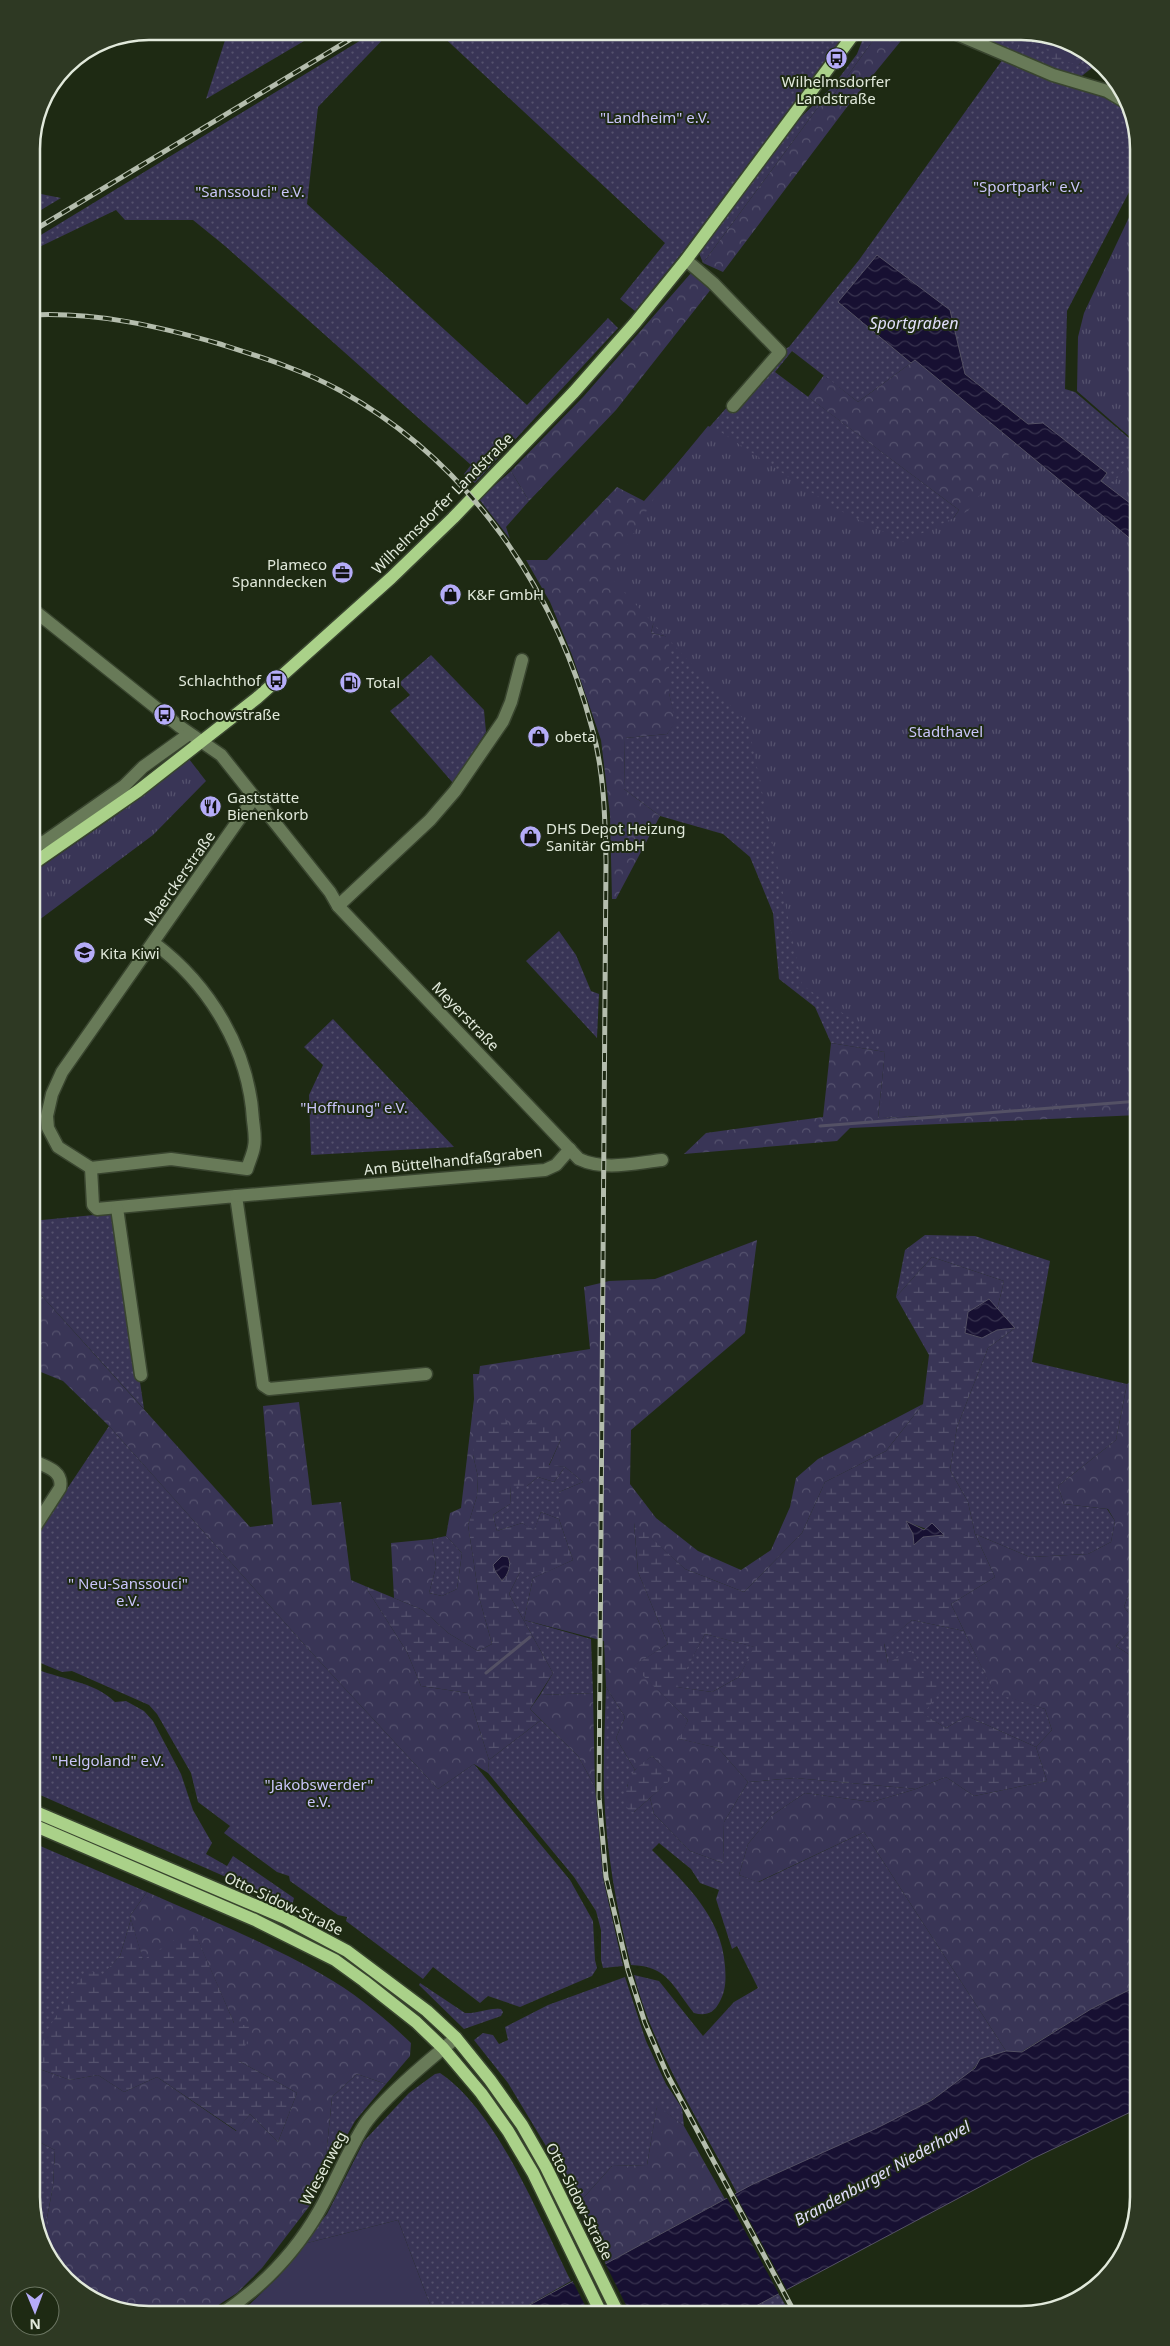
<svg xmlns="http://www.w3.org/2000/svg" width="1170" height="2346" font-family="'Noto Sans',sans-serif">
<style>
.grass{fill:url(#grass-dots)}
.forest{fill:url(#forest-crowns)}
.wetland{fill:url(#wetland-marsh);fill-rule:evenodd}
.park{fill:url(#park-tufts)}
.pitch{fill:#393556}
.water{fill:url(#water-waves);stroke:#545165}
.pier{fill:#1e2a13}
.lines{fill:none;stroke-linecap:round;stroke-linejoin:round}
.stream{stroke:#545165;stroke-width:3}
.minor-casing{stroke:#39452f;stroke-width:15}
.major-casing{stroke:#39452f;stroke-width:15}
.minor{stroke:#687a58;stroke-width:12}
.major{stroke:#aad189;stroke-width:12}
.rail-casing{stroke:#b4bdad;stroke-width:5}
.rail{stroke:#1e2a13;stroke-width:3;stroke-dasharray:9;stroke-linecap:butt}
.labels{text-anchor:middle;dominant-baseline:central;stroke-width:4;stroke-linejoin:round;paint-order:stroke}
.poi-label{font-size:15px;fill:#e1e9db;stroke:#1e2a13;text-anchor:start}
.park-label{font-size:15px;fill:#cac5fb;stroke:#1e2a13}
.street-label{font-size:15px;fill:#e1e9db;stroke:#1e2a13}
.water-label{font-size:16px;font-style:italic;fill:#e0defa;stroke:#1e2a13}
.rim{fill:none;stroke:#e1e9db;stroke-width:2.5}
</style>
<defs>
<pattern id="grass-dots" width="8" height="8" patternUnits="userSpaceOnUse" patternTransform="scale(1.25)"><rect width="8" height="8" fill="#393556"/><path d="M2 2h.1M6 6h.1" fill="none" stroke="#55526e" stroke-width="1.8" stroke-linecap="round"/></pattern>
<pattern id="forest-crowns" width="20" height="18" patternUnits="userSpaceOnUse" patternTransform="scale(1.25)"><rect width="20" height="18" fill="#393556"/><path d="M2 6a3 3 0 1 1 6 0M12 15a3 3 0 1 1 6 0" fill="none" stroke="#55526e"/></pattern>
<pattern id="wetland-marsh" width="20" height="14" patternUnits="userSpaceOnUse" patternTransform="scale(1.25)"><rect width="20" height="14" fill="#393556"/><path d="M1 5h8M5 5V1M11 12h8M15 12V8" fill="none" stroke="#55526e"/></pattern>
<pattern id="park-tufts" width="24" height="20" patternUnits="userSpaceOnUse" patternTransform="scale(1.25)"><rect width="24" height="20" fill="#393556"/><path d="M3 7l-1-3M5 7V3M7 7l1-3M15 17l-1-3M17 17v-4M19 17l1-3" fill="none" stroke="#55526e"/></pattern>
<pattern id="water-waves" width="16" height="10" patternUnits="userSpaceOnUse" patternTransform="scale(1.25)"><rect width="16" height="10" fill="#171032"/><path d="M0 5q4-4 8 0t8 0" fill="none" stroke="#38334f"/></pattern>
</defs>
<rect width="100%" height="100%" fill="#1e2a13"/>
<!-- grass -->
<g class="grass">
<polygon points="228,31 321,31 206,99"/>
<polygon points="376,31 391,31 318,107 307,204 527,405 608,318 618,328 475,483 464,474 471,465 225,246 193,220 125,220 116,210 31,251 31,241"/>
<polygon points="437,31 847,31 681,254 635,311 620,299 665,243"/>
<polygon points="866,31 880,31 827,104 819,106 703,263 699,253 801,117 833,86 857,54"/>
<polygon points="960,32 1029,32 1015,41 1040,38 1079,65 1086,53 1092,55 1098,63 1078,79"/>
<polygon points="1003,59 1121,103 1131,110 1139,149 1139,173 1067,311 1065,389 1075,392 1136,444 1139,453 1110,488 1101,481 1107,473 1028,424 965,374 950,310 838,302 911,363 858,402 792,351 775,372 959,510 948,526 1139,1064 947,1115 878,1118 885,1052 831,1043 815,1007 779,979 773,913 750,857 723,834 660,816 624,789 625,738 667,734 675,722 669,693 669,637 651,633 698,440 773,355 789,347 859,260"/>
<polygon points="31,192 61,198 31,216"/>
<polygon points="511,471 529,501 506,527 510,539 479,499"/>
<polygon points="431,655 484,710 486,732 453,783 390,711 410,695 399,683"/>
<polygon points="559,931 576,955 591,991 599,994 597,1038 526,961"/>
<polygon points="333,1019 454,1147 311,1155 309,1095 323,1065 304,1047"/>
<polygon points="115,1213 144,1409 31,1284 31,1221"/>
<polygon points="925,1235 975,1236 1050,1261 1032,1362 1127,1384 1116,1440 1058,1486 1064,1504 1107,1509 1115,1521 1111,1542 1088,1554 1030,1557 975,1534 968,1502 950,1470 957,1427 988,1348 1015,1328 997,1310 1004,1281 932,1257 896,1297 905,1250"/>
<polygon points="109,1426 311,1652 438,1789 474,1764 570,1880 593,1921 595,1960 597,1968 592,1976 520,2007 488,1996 480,2003 433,1967 423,1979 346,1921 347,1917 338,1915 290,1881 289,1876 277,1872 224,1833 230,1826 198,1802 191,1773 157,1714 149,1705 72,1671 62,1672 31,1659 31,1543"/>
<polygon points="565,1467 583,1482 559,1492 559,1519 541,1512 534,1531 522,1523 497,1531 493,1515 510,1504 511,1486 527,1486 538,1477 554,1482"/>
<polygon points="446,1536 462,1553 457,1589 442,1596 429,1593 436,1567 432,1539"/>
<polygon points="520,1572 547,1572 533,1578 524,1620 591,1639 593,1693 540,1695 553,1673 509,1594"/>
<polygon points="1139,1582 1139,1661 1116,1646 1136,1623 1124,1607 1130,1590"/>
<polygon points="912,1620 964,1631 994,1692 1045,1709 1052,1730 1036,1747 967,1716 946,1728 922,1714 922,1674 888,1663 884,1643"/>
<polygon points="705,1634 755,1647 739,1677 712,1692 676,1687"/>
<path d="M31,1667c27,12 63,14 84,35l11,-1 18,10 9,10 28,53 12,36 19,33 -6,11 21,12 6,-10 61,42 -2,8 -261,-115z"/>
<path d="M606,1687l19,30 -9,21 19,32 -8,16 7,26 16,-14 4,16 36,37 33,12 1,-41 24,-40 47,-4 121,11 -44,13 -67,-9 -34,23 -23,28 -9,31 20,7 105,-50 142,219 -26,8c-6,12 -17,18 -27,26 -65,48 -145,70 -216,108 -35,-67 -85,-145 -103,-218l25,6 44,55 31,-34 24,-14 -21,-42 -5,3 -16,-50 3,-9 -19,-7 -9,-14 -32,-26 -7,7c33,33 70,67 73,116 1,14 1,25 -6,37 -6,11 -14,13 -25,10 -21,-26 -26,-47 -63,-48 -15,-58 -25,-115 -27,-174 -1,-35 1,-70 2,-104z"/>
<polygon points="541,1720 578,1756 595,1787 603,1878 623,1966 603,1968 601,1960 601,1930 596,1911 574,1877 488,1773 489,1760"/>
<polygon points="31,1842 147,1892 130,1916 131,1919 120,1956 31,2055"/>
<polygon points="625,1977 646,2041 666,2084 682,2108 684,2126 657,2106 647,2165 612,2166 577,2205 549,2151 508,2083 474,2040 483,2033 493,2035 499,2044 508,2040 505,2027 548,2005"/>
<path d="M420,1983l45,30c12,1 24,-6 36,-4l2,3 -2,4 -37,13 -45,-44z"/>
<path d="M440,2073c58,39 100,146 131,208l-60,34h-77l-36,-95 -95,24 24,-30 37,-73 45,-48 26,-19z"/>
<polygon points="357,2074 386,2084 355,2121 324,2177 332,2097"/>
<polygon points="37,2141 55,2150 53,2186 42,2245 31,2197"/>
<polygon points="779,2294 791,2315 739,2315"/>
</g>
<!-- forest -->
<g class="forest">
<polygon points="880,31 909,31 847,107 723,272 703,263 819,106 827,104"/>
<polygon points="691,273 712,288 616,410 529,501 511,471 584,396"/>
<polygon points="915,360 1139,546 948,526 959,510 808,397 824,375 858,402"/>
<polygon points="698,440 651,633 669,637 669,693 676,722 667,734 625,738 624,789 660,816 616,899 612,899 610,815 601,740 572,655 550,602 526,560 547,560 617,487 644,501"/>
<polygon points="831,1043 885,1052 878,1118 947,1115 962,1090 1139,1064 1139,1115 850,1128 837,1141 684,1154 706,1133 823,1117"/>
<polygon points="757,1240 745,1333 631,1430 630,1484 656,1518 698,1551 741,1570 771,1550 790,1507 796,1478 818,1459 923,1404 886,1451 825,1482 802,1533 744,1592 685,1569 634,1523 638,1572 668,1644 634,1666 688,1720 680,1739 718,1748 748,1782 724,1822 723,1863 690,1851 654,1814 650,1798 673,1777 652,1756 635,1770 616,1738 625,1717 606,1687 604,1641 524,1620 533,1578 573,1560 559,1519 559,1492 583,1482 565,1467 549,1466 561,1439 511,1434 473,1455 478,1477 477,1496 468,1525 479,1597 492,1644 478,1651 448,1633 423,1610 394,1598 391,1543 432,1539 436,1567 429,1593 442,1596 457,1589 462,1553 446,1536 450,1513 461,1508 474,1399 473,1374 479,1374 480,1366 590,1349 584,1287 609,1281 655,1279"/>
<polygon points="31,1284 250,1527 273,1524 263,1406 299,1402 312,1505 341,1502 351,1580 365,1586 407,1652 421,1686 468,1693 489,1760 488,1773 474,1764 438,1789 311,1652 109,1426 63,1381 31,1368"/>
<polygon points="1139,1376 1139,1582 1130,1590 1124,1607 1136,1623 1116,1646 1139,1661 1139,1985 1091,2009 1021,2052 1006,2051 864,1832 758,1882 739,1875 748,1844 771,1816 805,1793 872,1802 916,1789 946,1777 974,1796 1047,1781 1036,1747 1052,1730 1045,1709 994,1693 951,1604 995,1577 975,1534 1030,1557 1088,1554 1111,1542 1115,1521 1108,1509 1064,1504 1058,1486 1116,1440 1127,1384"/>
<polygon points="593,1693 595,1787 578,1756 530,1709 540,1695"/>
<path d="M147,1892c59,26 120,51 176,83 32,18 62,43 88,68l-1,13 -24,28 -29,-10 -25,23 -8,80 -13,27 -49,64 -25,25 -31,20 -64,2 -64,-24 -36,-46 11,-59 2,-36 -24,-12v-72l39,14 28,-5 26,17 33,-15 79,54 14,-17 28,28 19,-49 -58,-32 -5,-38 -41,-94 -50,32 -13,-45z"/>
<polygon points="657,2105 684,2126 725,2199 605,2264 577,2205 612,2166 647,2165"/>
</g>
<!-- wetland -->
<g class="wetland">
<polygon points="1030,32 1086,53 1079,65 1052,59 1040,38 1016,48 1014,41"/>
<path d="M932,1257l72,24 -7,29 -8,-10 -24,33 16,5 16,-8 18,-2 -27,20 -31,79 -7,43 18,32 7,32 20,43 -44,27 13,27 -52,-11 -28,24 4,19 23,-13 11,23 12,3 8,14 -19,24 23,14 21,-12 69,31 11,34 -73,15 -28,-19 -30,12 -121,-11 -47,4 -30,-34 -39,-9 9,-19 -55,-54 35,-22 -30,-72 -4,-50 51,47 59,23 58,-59 23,-51 61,-31 37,-47 6,-49 -33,-58zM907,1522l36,13 -20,2 -9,8 -1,-11zM705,1634l49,13 -15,30 -27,15 -35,-5z"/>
<path d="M503,1411l8,23 26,-17 24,22 -12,26 16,2 -11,15 -16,-5 -11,9h-16l-1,18 -17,11 4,16 25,-8 12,7 7,-18 18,7 14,41 -26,12h-27l-11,22 44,79 -23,36 11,11 -52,40 -21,-67 -47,-7 -14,-34 -42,-66 58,24 25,23 30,18 14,-7 -13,-47 -11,-72 9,-29 1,-19 -5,-22 3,-27 18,-4zM509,1558c3,7 -1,18 -7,23l-7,-10z"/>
<path d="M652,1756l22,21 -40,35 -5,-1c-7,-12 -2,-32 7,-42 4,-5 11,-9 16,-13z"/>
<polygon points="131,1919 143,1960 193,1928 234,2023 253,2027 239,2061 297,2093 278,2142 250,2114 237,2131 157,2077 124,2092 98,2075 70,2080 31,2066 31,2055 86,1970 103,1974 120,1956"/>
</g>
<!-- park -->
<g class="park">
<polygon points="1139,196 1139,445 1077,391 1078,337 1084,313"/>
<polygon points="708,426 718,430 835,508 904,542 968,511 1016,444 1093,507 1139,452 1139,1099 880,1118 885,1052 870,1032 802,985 748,724 607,574 627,545 666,477"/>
<polygon points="189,759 206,781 153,835 31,926 31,874 118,814"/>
</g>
<!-- pitch -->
<polygon class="pitch" points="398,2220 434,2315 233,2315 250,2304 279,2276 303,2244"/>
<!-- water -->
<g class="water">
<polygon points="877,255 950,310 965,374 1028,424 1043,423 1107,473 1101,481 1139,510 1139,546 915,360 911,363 838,302"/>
<polygon points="989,1299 1015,1328 997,1330 982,1338 965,1333 968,1312"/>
<polygon points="906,1521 924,1530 932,1523 944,1535 923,1537 914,1545 913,1534"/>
<path d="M502,1556l6,1c4,8 0,18 -6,24l-7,-10 -2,-6z"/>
<polygon points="1139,1985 1139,2108 1034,2158 739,2315 511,2315 753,2184 877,2128 932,2100 975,2068 980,2059 1006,2051 1022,2052 1091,2009"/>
</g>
<!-- pier -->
<g class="pier">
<polygon points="734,2192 788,2292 780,2296 726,2196"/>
<polygon points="604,2261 631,2315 590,2315 571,2278"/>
</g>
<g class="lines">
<!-- stream -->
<g class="stream">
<polyline points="820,1126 1139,1101"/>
<polyline points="486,1673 530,1637"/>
</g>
<defs>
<g id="minor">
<polyline points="952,32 1053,75 1107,91 1129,104"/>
<polyline points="686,260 713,283 780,352 733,406"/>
<path d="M31,608l148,118 42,29 109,137 8,14 241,253c25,12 56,4 83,1"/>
<polyline points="31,849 47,840 124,786 143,767 189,734"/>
<polyline points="338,906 430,820 455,791 503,721 511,702 522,660"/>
<path d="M154,943c56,42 95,107 99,177 1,9 3,19 1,27 -1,7 -5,15 -7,22l-76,-10 -80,9 -33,-21 -10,-19 -1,-12 5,-22 10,-22 192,-274"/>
<polyline points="91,1168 93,1205 97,1209 236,1196 263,1385 269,1389 426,1374"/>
<polyline points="236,1196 545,1170 556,1165 570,1149"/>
<polyline points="117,1208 141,1375"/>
<path d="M31,1533l29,-45c4,-18 -16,-22 -29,-28"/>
<path d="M220,2315c41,-27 75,-62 99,-104 16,-28 28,-59 46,-87 19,-27 65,-65 91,-86"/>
</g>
<g id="major">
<polyline points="31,865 138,791 257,698 391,578 453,518 574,392 635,323 686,260 856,31"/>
<polyline points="31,1810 285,1918 347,1951 427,2011 456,2038 490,2080 522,2125 546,2167 619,2315"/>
<polyline points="31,1824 255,1920 335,1960 364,1981 416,2022 443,2048 481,2093 508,2131 533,2173 602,2315"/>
</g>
</defs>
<!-- minor casing -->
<use href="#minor" class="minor-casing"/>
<!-- major casing -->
<use href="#major" class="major-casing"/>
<!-- minor -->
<use href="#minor" class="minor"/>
<!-- major -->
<use href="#major" class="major"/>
<defs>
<g id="rail">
<polyline points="31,232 364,31"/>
<path d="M31,315c66,-3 127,11 189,29 41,13 83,26 121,47 128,71 214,197 251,337 12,43 13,88 14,133l-7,936 7,80 22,93 17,53 22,51 129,241"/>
</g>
</defs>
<!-- rail casing -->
<use href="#rail" class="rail-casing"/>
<!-- rail -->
<use href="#rail" class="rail"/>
</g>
<!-- icons -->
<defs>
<symbol id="bus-disc" viewBox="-11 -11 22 22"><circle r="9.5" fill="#b5acf8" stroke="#1e2a13"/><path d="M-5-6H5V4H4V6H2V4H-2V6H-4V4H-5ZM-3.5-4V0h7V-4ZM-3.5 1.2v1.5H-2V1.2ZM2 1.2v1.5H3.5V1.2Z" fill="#111"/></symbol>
<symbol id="office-disc" viewBox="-11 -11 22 22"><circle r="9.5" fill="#b5acf8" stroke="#1e2a13"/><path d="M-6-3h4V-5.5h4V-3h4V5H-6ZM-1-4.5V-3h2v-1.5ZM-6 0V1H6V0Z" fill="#111"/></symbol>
<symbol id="shop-disc" viewBox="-11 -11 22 22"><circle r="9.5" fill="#b5acf8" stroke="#1e2a13"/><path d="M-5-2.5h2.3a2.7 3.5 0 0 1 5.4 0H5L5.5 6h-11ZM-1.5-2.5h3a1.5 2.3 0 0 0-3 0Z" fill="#111"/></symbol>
<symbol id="fuel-disc" viewBox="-11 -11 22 22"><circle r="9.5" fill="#b5acf8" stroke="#1e2a13"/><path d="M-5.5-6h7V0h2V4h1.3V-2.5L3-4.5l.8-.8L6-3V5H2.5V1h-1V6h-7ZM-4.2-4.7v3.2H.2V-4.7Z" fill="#111"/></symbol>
<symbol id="restaurant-disc" viewBox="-11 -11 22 22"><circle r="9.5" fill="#b5acf8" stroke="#1e2a13"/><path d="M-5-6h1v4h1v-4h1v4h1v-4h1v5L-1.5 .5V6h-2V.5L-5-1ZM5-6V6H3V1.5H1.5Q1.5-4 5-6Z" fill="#111"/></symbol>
<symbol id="school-disc" viewBox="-11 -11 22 22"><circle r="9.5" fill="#b5acf8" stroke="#1e2a13"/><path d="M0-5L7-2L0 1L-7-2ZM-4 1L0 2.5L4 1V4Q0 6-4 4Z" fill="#111"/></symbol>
</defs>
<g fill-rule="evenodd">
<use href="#bus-disc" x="824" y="46" width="25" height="25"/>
<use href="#office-disc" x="330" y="560" width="25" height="25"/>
<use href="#shop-disc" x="438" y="582" width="25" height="25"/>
<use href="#bus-disc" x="264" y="668" width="25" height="25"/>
<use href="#fuel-disc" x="338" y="670" width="25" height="25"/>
<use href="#bus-disc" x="152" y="702" width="25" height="25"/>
<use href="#shop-disc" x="526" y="724" width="25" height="25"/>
<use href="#restaurant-disc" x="198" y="794" width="25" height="25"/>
<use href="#shop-disc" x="518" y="824" width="25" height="25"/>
<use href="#school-disc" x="72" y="940" width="25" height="25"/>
</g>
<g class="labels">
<!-- poi labels -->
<g class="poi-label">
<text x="836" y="81" text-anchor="middle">Wilhelmsdorfer<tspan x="836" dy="17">Landstraße</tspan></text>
<text x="327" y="564" text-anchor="end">Plameco<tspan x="327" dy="17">Spanndecken</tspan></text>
<text x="467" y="594">K&amp;F GmbH</text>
<text x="261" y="680" text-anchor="end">Schlachthof</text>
<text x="366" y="682">Total</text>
<text x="180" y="714">Rochowstraße</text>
<text x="555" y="736">obeta</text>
<text x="227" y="797">Gaststätte<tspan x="227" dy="17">Bienenkorb</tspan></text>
<text x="546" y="828">DHS Depot Heizung<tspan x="546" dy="17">Sanitär GmbH</tspan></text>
<text x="100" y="953">Kita Kiwi</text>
</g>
<!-- park labels -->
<g class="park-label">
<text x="655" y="117">"Landheim" e.V.</text>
<text x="1028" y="186">"Sportpark" e.V.</text>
<text x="250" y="191">"Sanssouci" e.V.</text>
<text x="946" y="731">Stadthavel</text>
<text x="354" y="1107">"Hoffnung" e.V.</text>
<text x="128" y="1583">" Neu-Sanssouci"<tspan x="128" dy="17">e.V.</tspan></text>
<text x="108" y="1760">"Helgoland" e.V.</text>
<text x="319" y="1784">"Jakobswerder"<tspan x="319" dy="17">e.V.</tspan></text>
</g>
<!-- street labels -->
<g class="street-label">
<text transform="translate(442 503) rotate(-45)">Wilhelmsdorfer Landstraße</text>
<text transform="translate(179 878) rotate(-55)">Maerckerstraße</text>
<text transform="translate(466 1016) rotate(46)">Meyerstraße</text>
<text transform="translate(453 1160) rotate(-6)">Am Büttelhandfaßgraben</text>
<text transform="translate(284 1903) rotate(25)">Otto-Sidow-Straße</text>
<text transform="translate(323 2168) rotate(-62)">Wiesenweg</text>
<text transform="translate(580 2201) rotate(63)">Otto-Sidow-Straße</text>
</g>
<!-- water labels -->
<g class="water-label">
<text x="914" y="323">Sportgraben</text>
<text transform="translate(882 2173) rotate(-29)">Brandenburger Niederhavel</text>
</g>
</g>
<!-- crop -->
<path d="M0 0H1170V2346H0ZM149 40H1021A109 109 0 0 1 1130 149V2197A109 109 0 0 1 1021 2306H149A109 109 0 0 1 40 2197V149A109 109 0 0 1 149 40Z" fill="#2e3923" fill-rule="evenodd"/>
<path class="rim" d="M149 40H1021A109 109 0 0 1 1130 149V2197A109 109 0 0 1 1021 2306H149A109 109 0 0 1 40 2197V149A109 109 0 0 1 149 40Z"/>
<!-- north arrow -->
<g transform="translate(35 2311) rotate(179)"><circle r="24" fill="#1e2a13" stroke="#6c7663"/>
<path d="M0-4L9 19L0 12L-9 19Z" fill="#b5acf8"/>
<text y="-8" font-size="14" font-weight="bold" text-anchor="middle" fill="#e1e9db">N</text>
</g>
</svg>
